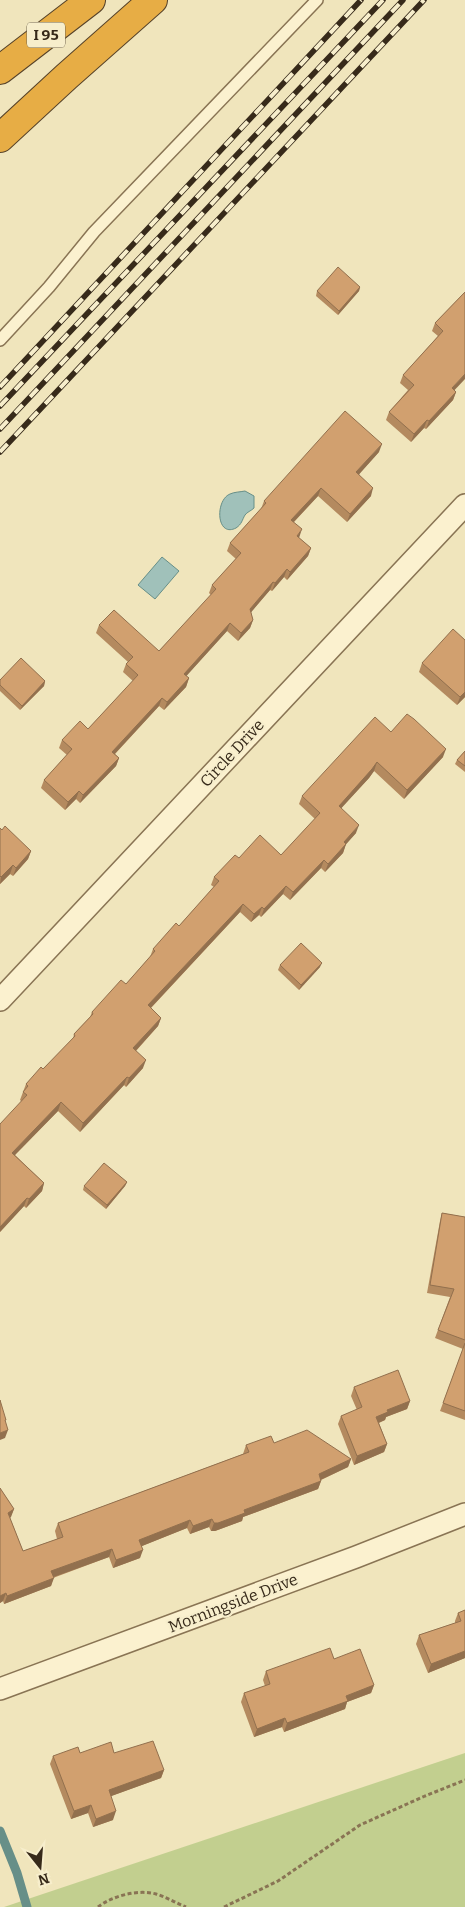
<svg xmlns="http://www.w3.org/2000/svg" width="465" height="1907" font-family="Bitter,serif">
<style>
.green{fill:#c2cf8f}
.water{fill:#a0c1ba;stroke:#678f88}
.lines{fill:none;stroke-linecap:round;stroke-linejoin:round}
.stream{stroke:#678f88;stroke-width:9}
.lane-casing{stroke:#897454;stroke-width:14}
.street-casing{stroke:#897454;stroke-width:24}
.highway-casing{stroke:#564229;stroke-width:30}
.path{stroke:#897454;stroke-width:3;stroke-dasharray:4 2.5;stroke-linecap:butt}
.lane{stroke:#fbf1cf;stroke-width:11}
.street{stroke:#fbf1cf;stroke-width:21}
.highway{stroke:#e7ad45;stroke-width:28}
.rail-casing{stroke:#372a1a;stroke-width:5.5}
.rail{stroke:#f7eecc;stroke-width:4;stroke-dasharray:11;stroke-linecap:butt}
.wall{fill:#b48a5f}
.shaded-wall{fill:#92704e}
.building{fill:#d1a06f;stroke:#92704e}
.labels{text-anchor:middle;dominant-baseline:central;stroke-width:4.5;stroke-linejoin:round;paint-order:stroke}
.shield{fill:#f7eecc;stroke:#71654f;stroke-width:1}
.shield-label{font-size:15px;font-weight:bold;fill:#372a1a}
.street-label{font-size:16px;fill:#372a1a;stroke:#f7eecc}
</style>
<rect width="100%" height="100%" fill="#f0e5bc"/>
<!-- green -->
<polygon class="green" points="465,1753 465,1907 4,1907"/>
<!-- water -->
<g class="water">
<path d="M245,491l9,5v12c-3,3 -7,4 -9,7 -3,5 -3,9 -9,13 -20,10 -21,-28 -6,-34 4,-2 10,-2 15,-3z"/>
<polygon points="162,557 179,571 155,599 138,585"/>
</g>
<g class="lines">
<!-- stream -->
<polyline class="stream" points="0,1831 17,1873 27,1907"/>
<defs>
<polyline id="lane" points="0,340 49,287 94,232 317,0"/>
<g id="street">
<polyline points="0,1000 465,505"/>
<polyline points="0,1689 356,1557 465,1514"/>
</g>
<g id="highway">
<polyline points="0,70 91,0"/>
<polyline points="0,138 66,77 153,0"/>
</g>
</defs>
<!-- lane casing -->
<use href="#lane" class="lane-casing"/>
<!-- street casing -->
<use href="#street" class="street-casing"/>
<!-- highway casing -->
<use href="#highway" class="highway-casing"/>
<!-- path -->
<g class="path">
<path d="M98,1907c14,-11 40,-18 58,-13 10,3 20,9 30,13"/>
<polyline points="224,1907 278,1881 360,1825 425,1796 465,1780"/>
</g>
<!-- lane -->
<use href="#lane" class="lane"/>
<!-- street -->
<use href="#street" class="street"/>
<!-- highway -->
<use href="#highway" class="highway"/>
<defs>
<g id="rail">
<polyline points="0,387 361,0"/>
<polyline points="0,406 383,0"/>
<polyline points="0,429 403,0"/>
<polyline points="0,452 424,0"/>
</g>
</defs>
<!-- rail casing -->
<use href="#rail" class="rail-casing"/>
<!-- rail -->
<use href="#rail" class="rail"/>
</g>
<!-- wall -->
<g class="wall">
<polygon points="360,287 359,291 338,315 316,296 317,291"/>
<polygon points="465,292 454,390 456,392 453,400 426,429 424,428 411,442 386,420 389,412 408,390 400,383 403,375 438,336 432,331 435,323"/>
<polygon points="379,452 359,474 371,496 347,522 318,496 294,522 299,538 311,548 308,556 287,580 284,577 272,591 270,590 251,612 253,620 250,628 238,641 227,631 186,676 189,678 186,687 164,710 159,706 115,754 119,758 116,766 80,803 76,799 65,810 41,788 44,780 67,755 59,748 62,740 88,729 133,681 123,672 126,664 128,662 96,633 99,625 159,651 211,595 209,593 212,585 236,559 227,551 230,543 261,509 264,501"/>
<polygon points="465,640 465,697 457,705 419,672 422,663"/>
<polygon points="0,680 45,681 44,686 20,710 0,691"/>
<polygon points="391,732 443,757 404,799 374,771 369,778 341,808 356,833 346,844 343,853 325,872 321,868 290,900 283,894 261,917 259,915 251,922 240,912 151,1008 161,1018 158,1026 136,1051 143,1068 126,1087 124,1085 80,1132 58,1111 15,1155 44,1183 42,1191 26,1208 24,1206 0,1232 21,1101 20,1100 26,1084 43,1069 73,1039 74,1034 90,1017 92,1012 126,984 150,957 153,949 179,926 214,887 211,885 214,877 239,858 281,855 315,819 299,804 302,796"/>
<polygon points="465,751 465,772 455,764 457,760"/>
<polygon points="0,828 31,851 28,859 13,876 10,874 0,884"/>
<polygon points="280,965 320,967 299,990 278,970"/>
<polygon points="127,1182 125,1186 106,1209 83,1190 84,1186"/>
<polygon points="442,1213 465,1217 465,1420 440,1411 463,1349 435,1338 450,1297 427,1293 440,1221"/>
<polygon points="354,1387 410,1401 407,1409 386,1417 385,1420 379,1423 387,1444 384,1452 354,1465 338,1424 341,1416 357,1410 351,1396"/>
<polygon points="274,1443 351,1459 348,1467 321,1480 321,1481 318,1489 243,1517 242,1521 215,1531 211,1531 209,1527 190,1534 187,1528 142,1546 140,1558 113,1568 109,1557 53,1578 51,1586 4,1604 3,1601 0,1603 0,1488 14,1509 10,1518 23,1551 57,1539 55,1531 58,1523 243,1454 246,1445"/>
<polygon points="465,1610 465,1658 428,1673 416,1644 419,1635 455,1623 455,1621 458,1613"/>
<polygon points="334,1659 374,1685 371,1693 347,1702 345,1709 284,1732 282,1727 254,1737 241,1702 244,1693 265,1686 263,1680 266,1671"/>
<polygon points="80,1753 114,1753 164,1770 161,1778 111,1796 113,1820 93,1827 88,1813 71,1819 50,1764 53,1756"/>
</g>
<!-- shaded-wall -->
<g class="shaded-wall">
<polygon points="360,287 359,291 338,315 339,311"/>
<polygon points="465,374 465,379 449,396 452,388"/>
<polygon points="456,392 453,400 426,429 429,421"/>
<polygon points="427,420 424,428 411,442 414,434"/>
<polygon points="382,444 379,452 354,480 356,472"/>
<polygon points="321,488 318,496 288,528 291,520"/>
<polygon points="373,488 371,496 347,522 350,514"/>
<polygon points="302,529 299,538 294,544 297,536"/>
<polygon points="311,548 308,556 287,580 290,572"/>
<polygon points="287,569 284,577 272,591 275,583"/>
<polygon points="273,582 270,590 247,617 250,609"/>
<polygon points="253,620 250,628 238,641 241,633"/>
<polygon points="230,623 227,631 181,682 184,674"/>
<polygon points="189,678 186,687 164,710 167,702"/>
<polygon points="45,681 44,686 20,710 22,706"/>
<polygon points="465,692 465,697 457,705 460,697"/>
<polygon points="162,698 159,706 109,760 112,752"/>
<polygon points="446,749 443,757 404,799 407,790"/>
<polygon points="119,758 116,766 80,803 83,795"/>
<polygon points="377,762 374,771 369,778 336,814 339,806"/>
<polygon points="79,791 76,799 65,810 68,802"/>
<polygon points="359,825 356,833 341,850 344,842"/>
<polygon points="346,844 343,853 325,872 328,864"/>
<polygon points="31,851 28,859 13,876 16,868"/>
<polygon points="324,860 321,868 290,900 293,892"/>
<polygon points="13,865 10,874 0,884 1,877"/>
<polygon points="286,886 283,894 261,917 264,909"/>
<polygon points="243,904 240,912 145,1014 148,1005"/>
<polygon points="262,907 259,915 251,922 254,914"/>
<polygon points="322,963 320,967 299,990 301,985"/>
<polygon points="161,1018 158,1026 130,1057 133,1048"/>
<polygon points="146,1060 143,1068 126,1087 129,1078"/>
<polygon points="127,1077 124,1085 80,1132 83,1123"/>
<polygon points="61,1102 58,1111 9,1161 12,1153"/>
<polygon points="127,1182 125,1186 106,1209 107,1205"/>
<polygon points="44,1183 42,1191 26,1208 29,1199"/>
<polygon points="27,1198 24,1206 0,1232 0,1227"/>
<polygon points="410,1401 407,1409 386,1417 385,1420 373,1425 376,1417 387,1410"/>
<polygon points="8,1430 5,1438 0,1440 0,1433"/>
<polygon points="387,1444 384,1452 354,1465 357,1456"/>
<polygon points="351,1459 348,1467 316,1482 319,1474"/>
<polygon points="321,1481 318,1489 243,1517 242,1521 215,1531 211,1531 214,1523 244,1510"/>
<polygon points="14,1509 11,1517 5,1521 8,1513"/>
<polygon points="212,1519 209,1527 190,1534 193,1526"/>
<polygon points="190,1520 187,1528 137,1548 139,1540"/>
<polygon points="112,1549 109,1557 48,1579 51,1571"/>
<polygon points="143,1550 140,1558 113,1568 116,1560"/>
<polygon points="54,1578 51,1586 4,1604 7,1596"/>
<polygon points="6,1593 3,1601 0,1603 0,1596"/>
<polygon points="465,1651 465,1658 428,1673 431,1664"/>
<polygon points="374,1685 371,1693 347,1702 345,1709 284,1732 287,1723 346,1696"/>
<polygon points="285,1718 282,1727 254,1737 257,1729"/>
<polygon points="164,1770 161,1778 106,1798 109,1790"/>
<polygon points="91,1805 88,1813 71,1819 74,1811"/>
<polygon points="116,1811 113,1820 93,1827 96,1819"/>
</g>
<!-- building -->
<g class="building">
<polygon points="338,267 360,287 339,311 317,291"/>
<polygon points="465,292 465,374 452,388 456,392 429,421 427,420 414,434 389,412 414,385 403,375 443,331 435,323"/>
<polygon points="345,411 382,444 356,472 373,488 350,514 321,488 291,520 302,529 297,536 311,548 290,572 287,569 275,583 273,582 250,609 253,620 241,633 230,623 184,674 189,678 167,702 162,698 112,752 119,758 83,795 79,791 68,802 44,780 72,749 62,740 80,721 88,729 138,675 126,664 133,657 99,625 114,610 159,651 216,589 212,585 241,553 230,543 266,503 264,501"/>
<polygon points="453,629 465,640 465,692 460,697 422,663"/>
<polygon points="21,658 45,681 22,706 0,685 0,680"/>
<polygon points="407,714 414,719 446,749 407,790 377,762 372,769 339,806 359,825 344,842 346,844 328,864 324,860 293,892 286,886 264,909 262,907 254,914 243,904 148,1005 161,1018 133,1048 146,1060 129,1078 127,1077 83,1123 61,1102 12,1153 44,1183 29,1199 27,1198 0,1227 0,1124 27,1095 23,1092 28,1086 26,1084 41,1067 43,1069 75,1036 74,1034 93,1014 92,1012 121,980 126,984 155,951 153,949 176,923 179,926 219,881 214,877 235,855 239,858 260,835 281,855 320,813 302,796 375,717 391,732"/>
<polygon points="465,751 465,766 457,760"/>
<polygon points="5,826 31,851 16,868 13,865 1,877 0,876 0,828 2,830"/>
<polygon points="301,943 322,963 301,985 280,965"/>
<polygon points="104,1163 127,1182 107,1205 84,1186"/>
<polygon points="442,1213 465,1217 465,1340 438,1330 454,1289 430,1285"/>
<polygon points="465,1343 465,1411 443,1403"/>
<polygon points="398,1370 410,1401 387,1410 388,1412 376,1417 387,1444 357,1456 341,1416 362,1407 354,1387"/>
<polygon points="0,1400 6,1420 5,1420 8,1430 0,1433"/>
<polygon points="307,1430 351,1459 319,1474 321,1481 244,1510 245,1513 218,1523 214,1523 212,1519 193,1526 190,1520 139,1540 143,1550 116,1560 112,1549 51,1571 54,1578 7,1596 6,1593 0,1596 0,1488 14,1509 8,1513 23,1551 63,1537 58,1523 249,1452 246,1445 271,1436 274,1443"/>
<polygon points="465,1610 465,1651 431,1664 419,1635 461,1621 458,1613"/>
<polygon points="330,1648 334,1659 360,1649 374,1685 346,1696 348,1701 287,1723 285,1718 257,1729 244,1693 270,1684 266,1671"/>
<polygon points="153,1741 164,1770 109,1790 116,1811 96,1819 91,1805 74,1811 53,1756 78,1747 80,1753 111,1742 114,1753"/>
</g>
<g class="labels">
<!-- shield labels -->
<rect class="shield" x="27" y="22.5" width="38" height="25" rx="4"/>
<g class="shield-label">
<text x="46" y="35">I 95</text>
</g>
<!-- street labels -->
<g class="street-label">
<text transform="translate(232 753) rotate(-47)">Circle Drive</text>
<text transform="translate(233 1603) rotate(-21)">Morningside Drive</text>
</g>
</g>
<!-- north arrow -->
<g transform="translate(40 1867) rotate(163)" stroke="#f7eecc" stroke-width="4" paint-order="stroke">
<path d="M0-4L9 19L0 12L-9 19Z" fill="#372a1a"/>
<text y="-8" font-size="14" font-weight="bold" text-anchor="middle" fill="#372a1a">N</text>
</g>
</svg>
